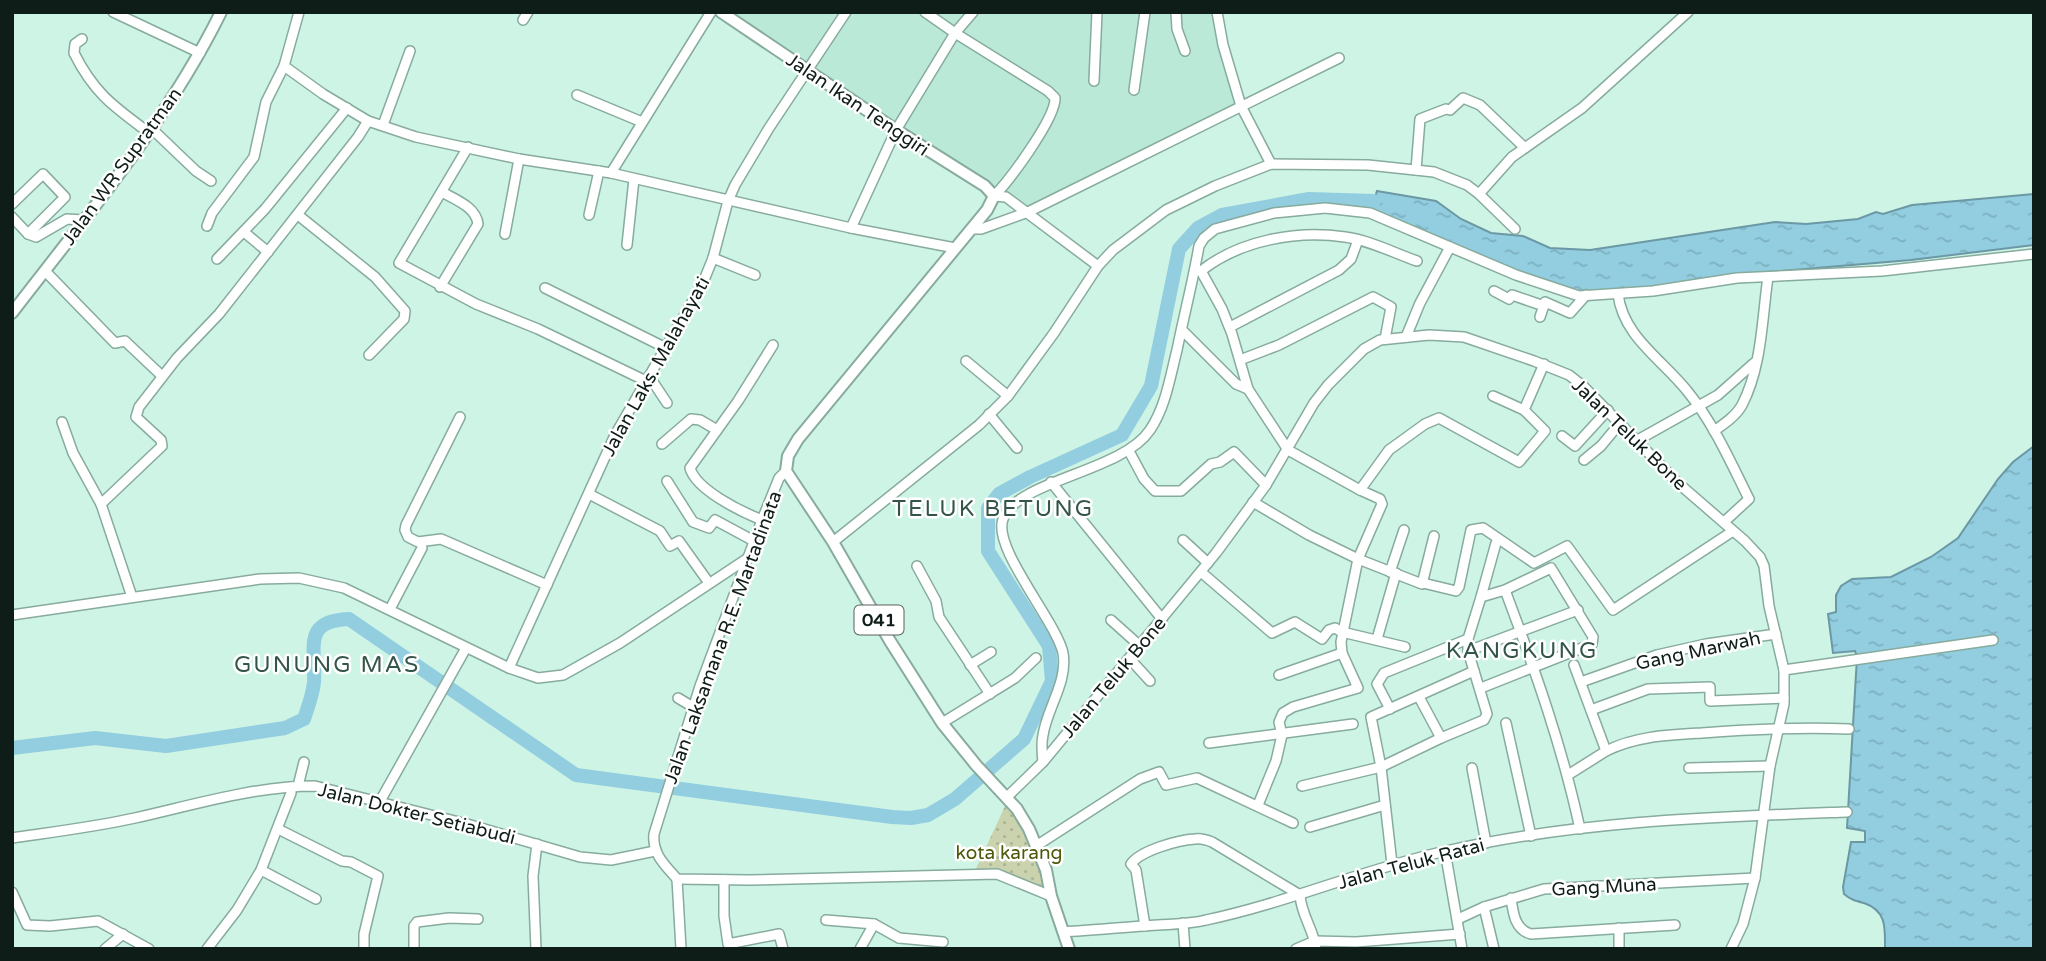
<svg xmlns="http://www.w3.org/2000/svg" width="2046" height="961" viewBox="0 0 2046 961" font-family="'Varela Round',sans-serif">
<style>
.built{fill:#bbe9d7}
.park{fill:url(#park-dots)}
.water{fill:url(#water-ripples);stroke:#6b98a4;stroke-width:2}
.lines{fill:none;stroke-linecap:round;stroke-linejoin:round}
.river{stroke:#92cde0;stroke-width:14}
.minor-casing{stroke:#87ab9d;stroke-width:12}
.major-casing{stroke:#87ab9d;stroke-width:14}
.minor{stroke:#fff;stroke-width:9}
.major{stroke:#fff;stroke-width:10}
.labels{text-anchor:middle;stroke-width:5;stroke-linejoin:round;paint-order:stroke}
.shield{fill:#fff;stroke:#57615d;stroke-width:2}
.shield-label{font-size:18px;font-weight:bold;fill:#0f1d18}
.street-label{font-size:19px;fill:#0f1d18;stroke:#fff}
.park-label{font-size:19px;fill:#4d580a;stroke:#fff}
.quarter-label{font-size:23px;letter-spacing:2px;fill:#345549;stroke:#fff}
</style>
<defs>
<pattern id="park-dots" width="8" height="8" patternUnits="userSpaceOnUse" patternTransform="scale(1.75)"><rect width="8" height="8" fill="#cad3ae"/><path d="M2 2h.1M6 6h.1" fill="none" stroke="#acb595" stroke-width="1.8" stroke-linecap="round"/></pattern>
<pattern id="water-ripples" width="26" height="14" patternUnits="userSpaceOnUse" patternTransform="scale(1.75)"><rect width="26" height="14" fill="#92cde0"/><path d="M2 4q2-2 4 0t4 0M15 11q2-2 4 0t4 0" fill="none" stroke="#7db0bf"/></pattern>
</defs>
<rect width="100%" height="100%" fill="#cef4e5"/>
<polygon class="built" points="717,12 1217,12 1241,106 1028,212"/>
<polygon class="park" points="1006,804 1026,829 1049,894 975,871"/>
<g class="water">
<polygon points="1377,191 1436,201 1461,219 1491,233 1523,236 1550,248 1590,250 1775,222 1806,224 1858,219 1876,212 1883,214 1912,205 2034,194 2034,245 1911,260 1745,274 1707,281 1577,295 1371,211"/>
<path d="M2034 446V949H1885C1885 928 1887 911 1864 903 1856 901 1851 900 1844 894L1843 887 1851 842H1865V831L1847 828 1857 657 1855 651 1833 653 1828 614 1836 612V595L1841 586 1852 579 1891 577 1931 557 1958 538 1998 479 2013 462Z"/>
</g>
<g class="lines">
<path class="river" d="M12 748 95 738 166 746 285 728 304 719C308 707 313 694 314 682 316 647 302 621 349 619L576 775 892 817 911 818 928 815 955 799 1024 739 1052 681 1049 646 988 551V508L999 494 1030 477 1122 435 1151 386 1179 249 1198 228 1222 215 1309 199 1374 201"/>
<defs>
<g id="minor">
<polyline points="113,12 200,53"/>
<path d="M925 12 955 33 1048 91 1055 98C1056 118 1009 181 994 196"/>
<polyline points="1176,12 1177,29 1185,51"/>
<polyline points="1217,12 1223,45 1241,106 1271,164"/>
<polyline points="523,20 528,12"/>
<path d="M82 39 75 44 74 53C94 93 113 106 148 132"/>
<polyline points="284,66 323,94 368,121 416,137 519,159 611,173 851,228 955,248"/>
<polyline points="1094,81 1097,12"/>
<polyline points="1134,90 1145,12"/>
<polyline points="577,95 642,122"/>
<polyline points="383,125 410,51"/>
<polyline points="151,128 196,171 211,181"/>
<polyline points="468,147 399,263 476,304 538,329 646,381"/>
<polyline points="1416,170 1420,119 1446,109 1450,110 1463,98 1480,105 1525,148"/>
<polyline points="611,173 711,12"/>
<polyline points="1479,194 1512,157 1582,108 1688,12"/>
<polyline points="994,196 1006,197 1098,266"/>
<polyline points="12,204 43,174 65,197 28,234"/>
<polyline points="298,215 375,277 405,311 404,319 369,355"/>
<polyline points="589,215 599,171"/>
<polyline points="12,217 28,234 36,237 67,219 83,220"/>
<polyline points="207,226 212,213 254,157 266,102 284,66 299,12"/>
<polyline points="851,228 896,130 955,33 973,12"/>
<polyline points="971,229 981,229 1028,212 1339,58"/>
<polyline points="244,232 268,252"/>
<polyline points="505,234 519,159"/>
<polyline points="627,245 634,179"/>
<polyline points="713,258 755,275"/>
<polyline points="217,259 265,209 347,108"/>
<polyline points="1195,270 1201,271 1222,309 1232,334 1248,389 1288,450 1360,490 1380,499 1382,504 1358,559 1422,584 1434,536"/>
<polyline points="45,271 115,343 125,341 162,376"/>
<path d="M1201 271C1240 240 1297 230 1345 237 1369 240 1394 253 1417 261"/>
<path d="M440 287 478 224C476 207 456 200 442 192"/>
<polyline points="545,288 666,348"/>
<polyline points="1494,291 1509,299 1512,295 1544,306"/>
<path d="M1618 294C1623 337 1663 360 1688 392 1714 424 1731 463 1749 499L1724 522"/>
<polyline points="1540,317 1545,302 1570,313 1586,295"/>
<polyline points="1230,327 1339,270 1351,259 1358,240"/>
<polyline points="1182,330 1236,384 1248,389"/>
<polyline points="1406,337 1420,303 1450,247"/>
<polyline points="1240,360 1279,345 1373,297 1391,307 1385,339"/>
<polyline points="966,361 1008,396"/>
<polyline points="649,376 667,403"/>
<polyline points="1493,396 1524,410"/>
<polyline points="989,414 1017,448"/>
<polyline points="460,417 406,525 405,530 408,537 418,542 441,539 547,585"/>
<polyline points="62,422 73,453 101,504"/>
<path d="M1714 431C1724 424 1736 416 1742 405 1762 367 1762 318 1768 277"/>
<polyline points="1562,436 1575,446 1608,410"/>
<polyline points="1636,441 1718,395 1754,363"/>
<polyline points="662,444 691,419 700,420 717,430"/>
<polyline points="1129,451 1144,479 1155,491 1181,491 1211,464 1220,462 1234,452 1266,485"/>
<polyline points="1584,460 1601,446 1620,423"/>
<path d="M786 471 779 478 762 520 700 686 654 834C652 854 665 865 677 879L749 880 997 874 1051 896"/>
<polyline points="667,481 693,522 709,528 715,520 754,541"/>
<polyline points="1051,482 1162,619"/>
<polyline points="1360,490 1389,450 1425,424 1439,418 1519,462 1545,431 1524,410 1544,364"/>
<polyline points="589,494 660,531 670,546 679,541 709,583"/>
<polyline points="1253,502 1309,535 1358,559 1341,642 1342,653 1358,688 1293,707 1283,713 1279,722 1282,735 1276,761 1258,805"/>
<path d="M762 520C742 512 696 490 690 468L738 401 773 345"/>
<polyline points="1183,540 1208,563"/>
<polyline points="833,542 979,425 1008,396 1054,333 1098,266 1113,250 1166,210 1215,186 1271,164 1368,165 1434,172 1467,185 1479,194 1515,229"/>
<polyline points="917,566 936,601 939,617 990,694"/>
<polyline points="1201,572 1272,633 1295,622 1322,639 1329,630 1335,628 1342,632 1405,647"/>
<polyline points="1390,572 1404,530"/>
<polyline points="1423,583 1456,591 1459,587 1471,530 1483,528 1534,563 1567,546 1613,610 1733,531"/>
<path d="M1505 590C1535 670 1562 746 1580 829"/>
<polyline points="132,597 101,504 162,446 161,440 136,417 139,407 177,358 219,314 358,137 368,121"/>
<polyline points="1481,597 1496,543"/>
<polyline points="390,609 422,548"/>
<polyline points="12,615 260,579 299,578 344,588 509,668 538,678 563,675 620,643 748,558"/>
<polyline points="1111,620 1140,646"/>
<polyline points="1377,639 1396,573"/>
<polyline points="1468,651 1578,610"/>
<polyline points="1130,659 1150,681"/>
<polyline points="970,665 991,652"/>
<polyline points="509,668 615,435 702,285 713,258 728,201 735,185 769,128 846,12"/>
<polyline points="1784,670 1993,640"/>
<polyline points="1279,675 1342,653"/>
<polyline points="1581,682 1657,655 1706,644 1776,634"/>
<polyline points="1419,697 1441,738"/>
<polyline points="678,698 693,707"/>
<polyline points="1390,709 1377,684 1384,673 1468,639"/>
<polyline points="1591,710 1648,689 1710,687 1710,701 1784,698"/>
<polyline points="942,723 1015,678 1036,658"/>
<polyline points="1506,723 1531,836"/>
<polyline points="1209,743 1353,724"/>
<path d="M1606 751C1636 736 1668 735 1702 733 1753 729 1798 727 1849 729"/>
<path d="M1043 762C1042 753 1041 744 1043 735 1047 708 1068 682 1063 653 1056 621 992 548 1003 519 1017 480 1122 472 1150 430 1166 406 1170 377 1177 350 1184 315 1193 281 1199 246L1204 238 1215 229 1274 213 1325 208 1370 213 1516 275 1579 296 1653 291 1737 278 1882 271 2034 254"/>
<polyline points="1472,768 1486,843"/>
<polyline points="1689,768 1770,766"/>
<polyline points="1568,775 1606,751 1574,665"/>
<polyline points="298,786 304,762"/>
<polyline points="1302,786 1381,767 1441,738 1484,720 1487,714 1468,651 1468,639 1481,597 1505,590 1551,568 1593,637 1592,644 1481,688"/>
<polyline points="1007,797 1043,762 1216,553 1266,485 1314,403 1328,385 1364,349 1380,340 1429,335 1464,337 1534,361 1569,375 1583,386 1678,483 1745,541 1760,557 1764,566 1769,606 1784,670 1784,704 1770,766 1755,878 1743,924 1731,949"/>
<polyline points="379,803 466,648"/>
<polyline points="1310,827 1385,805"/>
<polyline points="278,829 342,861 351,862 378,876 364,934 364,949"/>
<path d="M12 838C53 832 94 827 135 818 193 805 255 786 315 786L467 824 580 857 611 860 655 851"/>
<polyline points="1036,846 1140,779 1159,772 1166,785 1197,778 1293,823"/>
<polyline points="1445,851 1462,949"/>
<polyline points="1392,864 1381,767 1371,717 1474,671"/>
<polyline points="261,870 316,899"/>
<polyline points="677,879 681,949"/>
<polyline points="724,880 724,916 728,944 779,934 783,949"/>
<polyline points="12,892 27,925 50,926 98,921 149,949"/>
<path d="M1511 898C1513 913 1515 930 1531 934L1675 925"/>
<polyline points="1484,907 1494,949"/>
<polyline points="1458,919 1484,907 1544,889 1755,878"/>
<polyline points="826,920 874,924 899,938"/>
<polyline points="1183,923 1185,949"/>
<path d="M1145 926 1136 870 1131 864C1141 850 1179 840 1195 839 1201 838 1207 840 1212 842L1300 895C1301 915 1314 930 1316 949"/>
<polyline points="1619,928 1619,949"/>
<path d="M1063 932C1095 930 1127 927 1158 925 1174 924 1191 924 1206 920 1287 903 1364 869 1446 851 1576 821 1713 817 1847 812"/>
<polyline points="899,938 943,942"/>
<polyline points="105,949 123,934"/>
<polyline points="207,949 237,910 261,870 291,793 291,787"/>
<polyline points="414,949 414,926 417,922 449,918 478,919"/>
<polyline points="536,949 533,876 537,844"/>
<polyline points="860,949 874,924"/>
<polyline points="1296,949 1315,941 1356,942 1460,934"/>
</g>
<g id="major">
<polyline points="721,12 896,130 985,186 994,196 987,210 798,439 788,456 786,471 833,542 890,641 942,723 976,765 1017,809 1029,829 1046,870 1051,896 1069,949"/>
<path d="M12 313C85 218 168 120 221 12"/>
</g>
</defs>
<use href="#minor" class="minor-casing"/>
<use href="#major" class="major-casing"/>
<use href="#minor" class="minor"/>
<use href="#major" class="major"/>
</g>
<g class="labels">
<rect class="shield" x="854.5" y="605.5" width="49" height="29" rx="5"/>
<g class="shield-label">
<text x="879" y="626">041</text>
</g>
<g class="street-label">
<text transform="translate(858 104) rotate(34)" y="7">Jalan Ikan Tenggiri</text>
<text transform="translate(121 166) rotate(-54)" y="7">Jalan WR Supratman</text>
<text transform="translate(655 366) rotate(-61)" y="7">Jalan Laks. Malahayati</text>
<text transform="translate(1630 434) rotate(44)" y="7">Jalan Teluk Bone</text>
<text transform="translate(722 637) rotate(-70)" y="7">Jalan Laksamana R.E. Martadinata</text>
<text transform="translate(1698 650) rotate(-12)" y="7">Gang Marwah</text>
<text transform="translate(1113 677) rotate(-50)" y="7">Jalan Teluk Bone</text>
<text transform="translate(417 813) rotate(14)" y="7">Jalan Dokter Setiabudi</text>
<text transform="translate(1411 863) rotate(-15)" y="7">Jalan Teluk Ratai</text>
<text transform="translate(1604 886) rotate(-3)" y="7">Gang Muna</text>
</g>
<g class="park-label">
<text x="1009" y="859">kota karang</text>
</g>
<g class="quarter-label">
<text x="993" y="516">TELUK BETUNG</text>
<text x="1522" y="658">KANGKUNG</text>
<text x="327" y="672">GUNUNG MAS</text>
</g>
</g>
<rect width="2046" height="961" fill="none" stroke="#0f1d18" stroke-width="28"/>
</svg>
